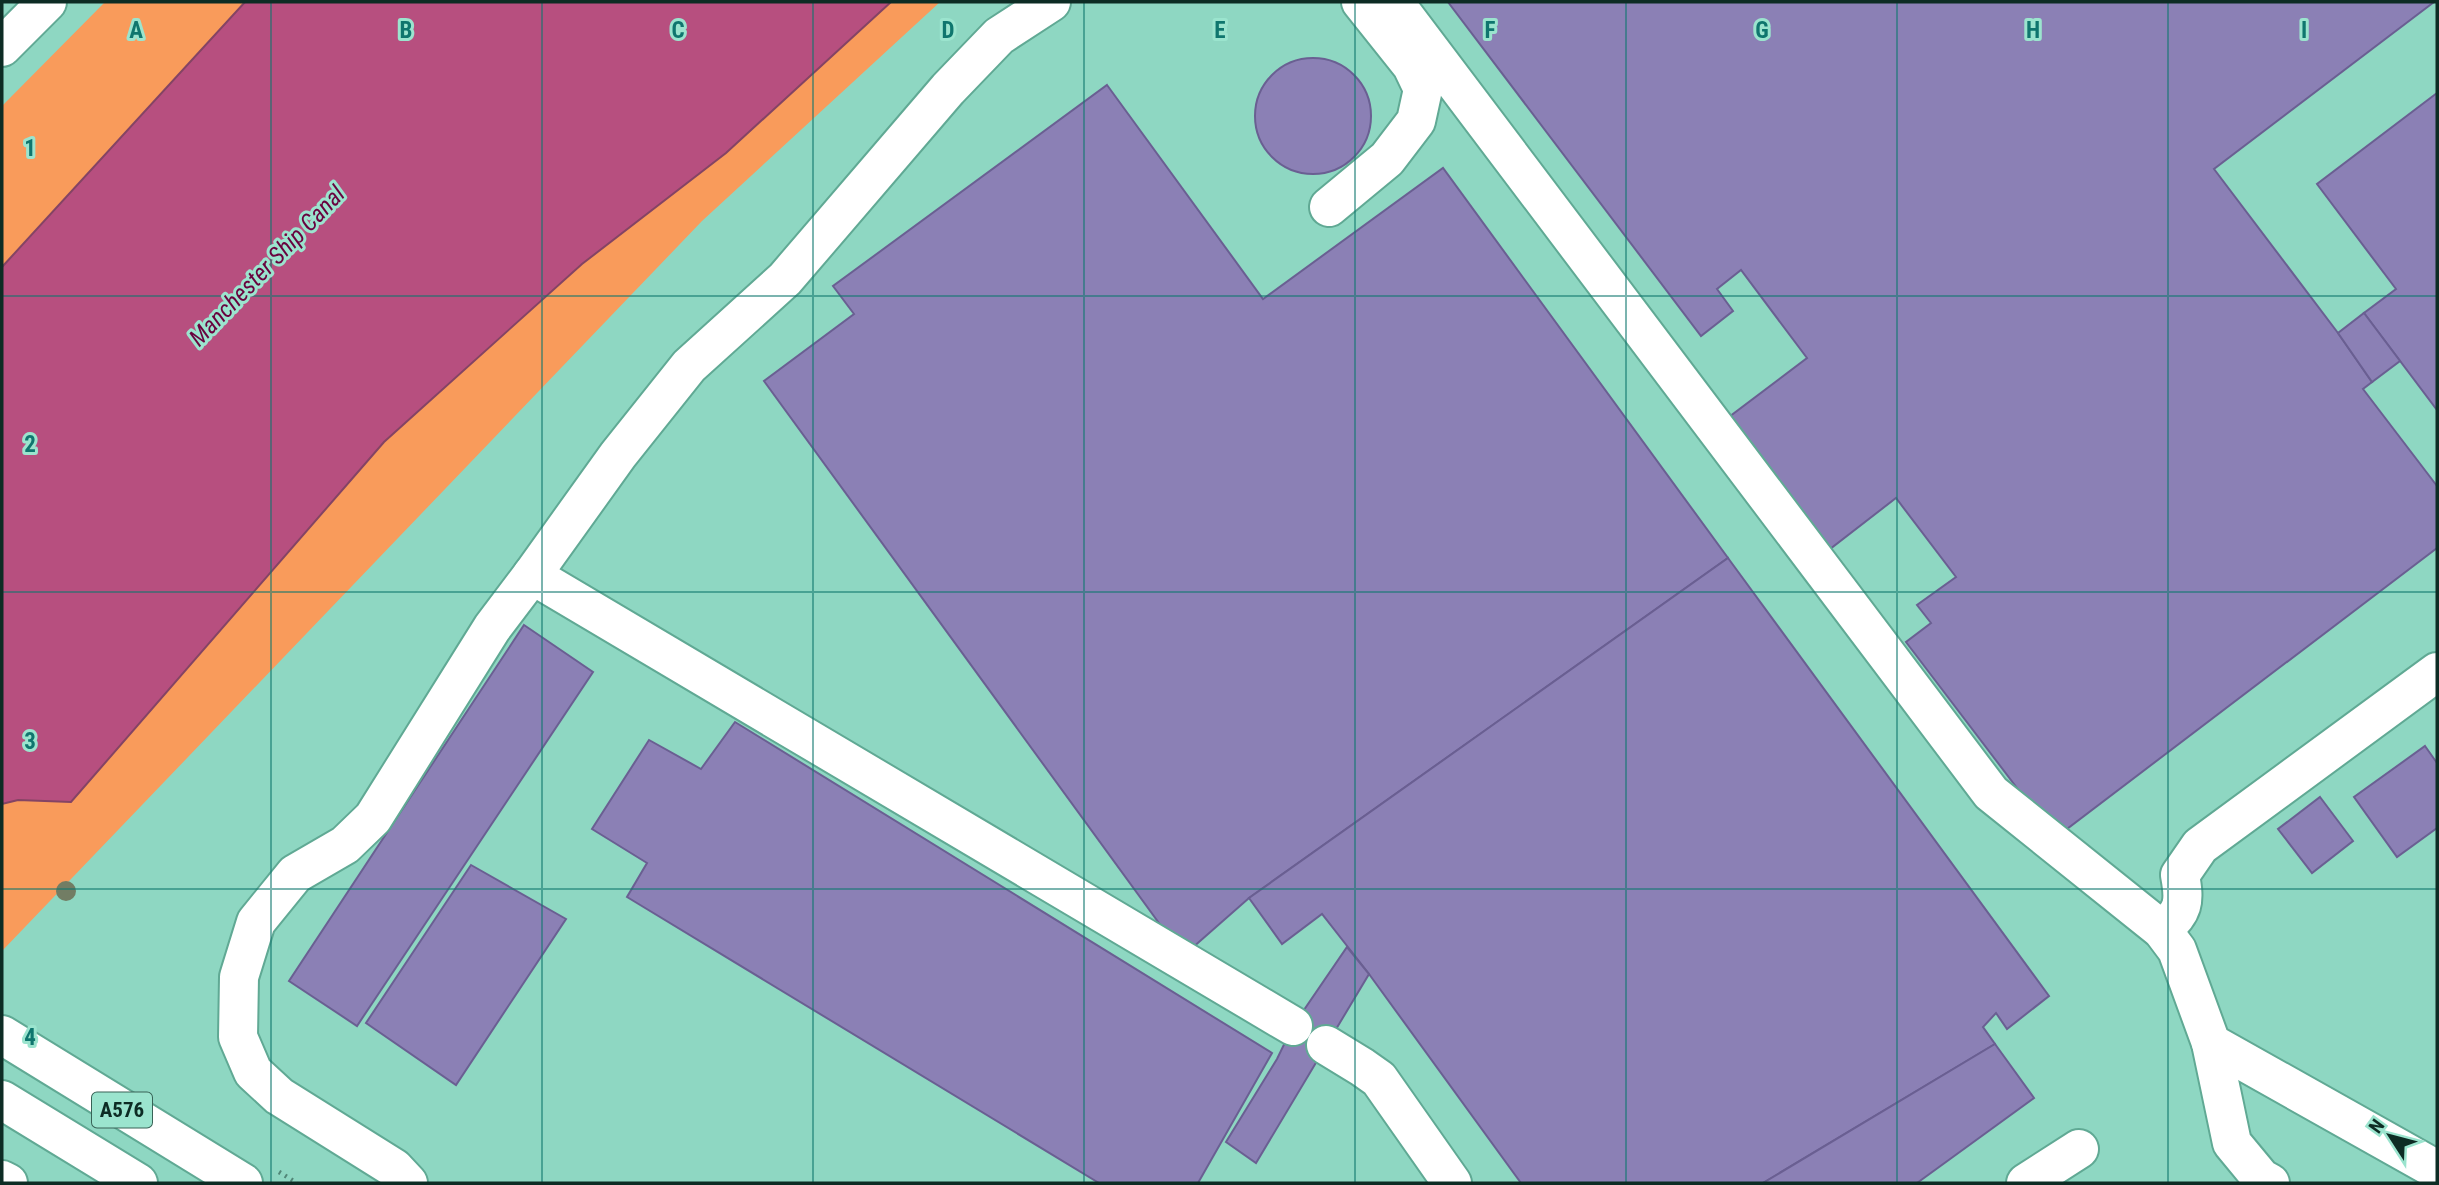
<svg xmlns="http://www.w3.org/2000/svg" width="2439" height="1185" viewBox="0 0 2439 1185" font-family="'Roboto Condensed',sans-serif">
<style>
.green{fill:#f99b5b}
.water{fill:#b74f7f;stroke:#844464;stroke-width:2}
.building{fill:#8b80b5;stroke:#6a5f92;stroke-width:2}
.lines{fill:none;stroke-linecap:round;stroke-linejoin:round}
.minor-casing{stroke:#60a994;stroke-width:42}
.major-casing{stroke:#60a994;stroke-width:42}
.path{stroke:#528778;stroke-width:4.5;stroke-dasharray:2 5;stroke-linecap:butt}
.minor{stroke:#fff;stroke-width:38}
.major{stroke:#fff;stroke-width:38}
.tree{fill:#727d64}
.grid{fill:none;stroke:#0f766e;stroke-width:2;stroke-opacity:0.55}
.labels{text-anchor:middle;stroke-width:6;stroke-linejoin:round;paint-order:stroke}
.shield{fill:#9be4ce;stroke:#386357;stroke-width:2}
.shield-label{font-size:21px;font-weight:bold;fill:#0d2c24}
.water-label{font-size:24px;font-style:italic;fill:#69023e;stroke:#9be4ce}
.grid-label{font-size:23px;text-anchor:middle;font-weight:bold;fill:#0f766e;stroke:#9be4ce;stroke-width:6;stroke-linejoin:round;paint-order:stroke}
</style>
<rect width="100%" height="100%" fill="#8ed7c2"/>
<g class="green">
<polygon points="105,2 245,2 2,267 2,106"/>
<polygon points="891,2 940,2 702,221 2,951 2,804 18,800 71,802 384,442 582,264 726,153"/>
</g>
<polygon class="water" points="245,2 891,2 726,153 582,264 384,442 71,802 18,800 2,804 2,267"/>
<g class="building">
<polygon points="1448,2 2434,2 2214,169 2338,333 2372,382 2363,389 2437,486 2437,548 2055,838 1906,642 1931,623 1917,605 1956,577 1896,498 1830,549 1729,417 1807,358 1741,270 1717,289 1733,311 1701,336"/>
<circle cx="1313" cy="116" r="58"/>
<polygon points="1107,85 1263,299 1443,168 1728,558 1249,898 1183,956 764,381 854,314 833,286"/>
<polygon points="2437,93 2437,410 2364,313 2396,289 2317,184"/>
<polygon points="2364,313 2400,361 2372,382 2338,333"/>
<polygon points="1728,558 2049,996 2007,1029 1996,1013 1983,1027 1995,1044 1763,1183 1521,1183 1369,974 1322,914 1282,944 1249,898"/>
<polygon points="524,625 593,672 357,1026 289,981"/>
<polygon points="735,722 1272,1053 1198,1183 1099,1183 627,897 647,863 592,829 649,740 701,769"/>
<polygon points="2425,746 2437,763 2437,828 2397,857 2354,797"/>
<polygon points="2320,797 2353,841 2312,873 2278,829"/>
<polygon points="471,865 566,919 456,1085 366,1023"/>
<polygon points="1347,947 1369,974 1256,1163 1226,1142 1277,1059 1293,1026"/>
<polygon points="1995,1044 2034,1098 1917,1183 1763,1183"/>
</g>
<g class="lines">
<defs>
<g id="minor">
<polyline points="1394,2 1991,793 2162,930 2177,950 2211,1043 2437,1170"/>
<polyline points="2,47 47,2"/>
<polyline points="1329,207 1387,159 1416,121 1423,89 1412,66 1361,2"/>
<polyline points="532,575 618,455 689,366 785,279 948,89 999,36 1051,2"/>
<path d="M2162 930C2184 912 2185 902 2180 875L2200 846 2437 672"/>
<polyline points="2211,1043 2232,1143 2261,1178 2270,1183"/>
<polyline points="1326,1045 1362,1067 1379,1079 1452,1183"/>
<polyline points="2,1180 8,1183"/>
<polyline points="408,1183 394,1168 279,1096 253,1072 238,1037 239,977 256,922 295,874 345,845 373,818 492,628 532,575 1293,1026"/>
<polyline points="2026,1183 2079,1149"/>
</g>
<g id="major">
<polyline points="2,1035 243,1183"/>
<polyline points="2,1100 138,1183"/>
</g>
</defs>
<use href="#minor" class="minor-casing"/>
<use href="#major" class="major-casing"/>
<polyline class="path" points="279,1172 297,1183"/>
<use href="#minor" class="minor"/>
<use href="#major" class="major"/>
</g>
<circle class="tree" cx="66" cy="891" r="10"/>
<path class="grid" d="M271 2V1183M542 2V1183M813 2V1183M1084 2V1183M1355 2V1183M1626 2V1183M1897 2V1183M2168 2V1183M2 296H2437M2 592H2437M2 889H2437"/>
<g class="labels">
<rect class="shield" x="92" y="1092.5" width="60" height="35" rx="5"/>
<g class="shield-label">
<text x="122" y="1117">A576</text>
</g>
<g class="water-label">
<text transform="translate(267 266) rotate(-46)" y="8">Manchester Ship Canal</text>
</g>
</g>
<g class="grid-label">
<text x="136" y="38">A</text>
<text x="406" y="38">B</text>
<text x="678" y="38">C</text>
<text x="948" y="38">D</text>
<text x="1220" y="38">E</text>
<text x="1490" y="38">F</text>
<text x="1762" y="38">G</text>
<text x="2033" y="38">H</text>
<text x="2304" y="38">I</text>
<text x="30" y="156">1</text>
<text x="30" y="452">2</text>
<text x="30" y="749">3</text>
<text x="30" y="1045">4</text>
</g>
<rect width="2439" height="1185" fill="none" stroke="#0d2c24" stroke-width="7"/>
<g transform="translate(2390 1136) rotate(306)" stroke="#9be4ce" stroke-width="5" paint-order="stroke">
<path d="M0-5L12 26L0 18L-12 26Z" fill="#0d2c24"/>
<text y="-10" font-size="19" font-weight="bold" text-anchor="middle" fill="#0d2c24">N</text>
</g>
</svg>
